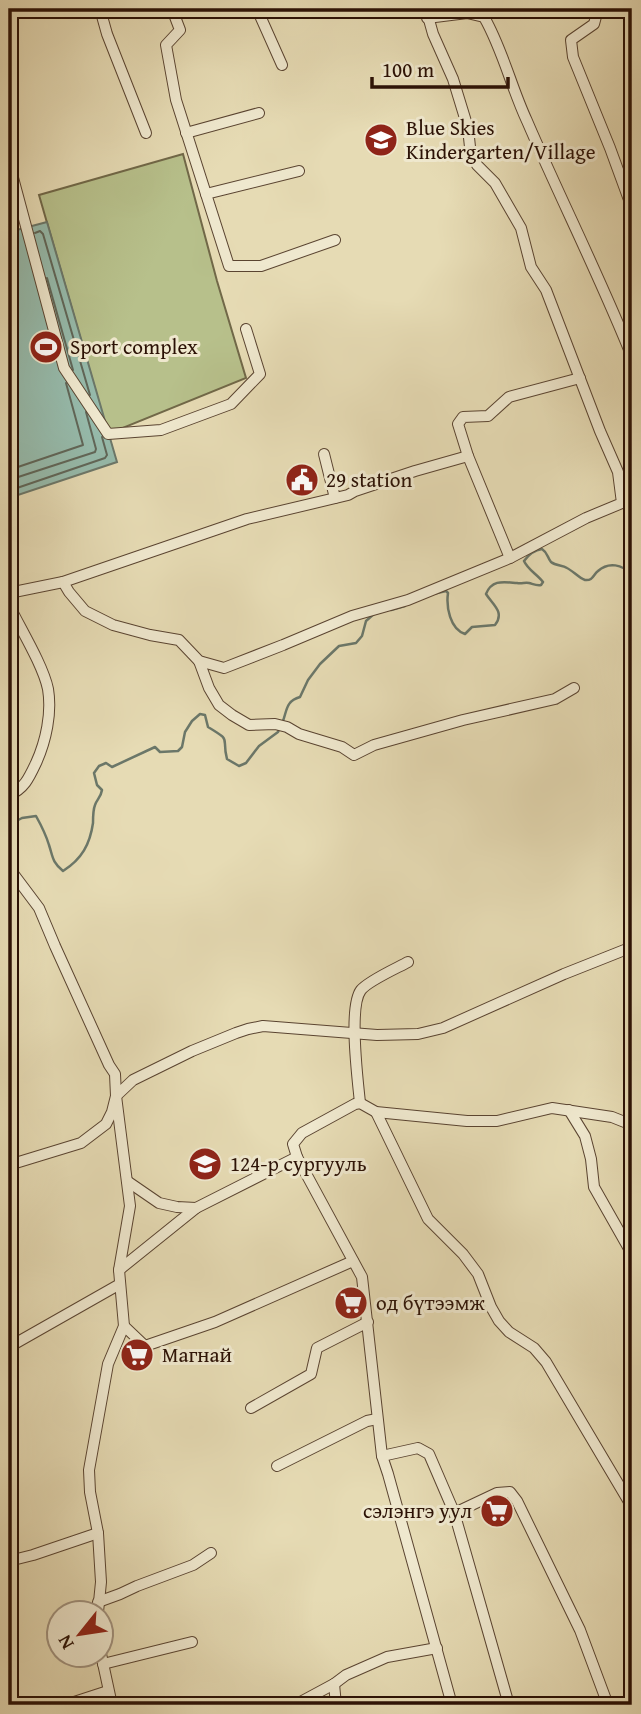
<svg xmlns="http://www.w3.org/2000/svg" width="641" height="1714" viewBox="0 0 641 1714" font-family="'Gentium Book Plus',serif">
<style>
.grass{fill:#b7c08b;stroke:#716848;stroke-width:2}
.water{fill:#96bbac;stroke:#6b7769;stroke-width:2}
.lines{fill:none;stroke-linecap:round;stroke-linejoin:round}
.shore{stroke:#606658;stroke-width:2}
.stream{stroke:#6b7769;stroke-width:2.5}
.minor-casing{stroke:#5a4431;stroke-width:12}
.minor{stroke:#efe8ce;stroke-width:10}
.labels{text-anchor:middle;stroke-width:6;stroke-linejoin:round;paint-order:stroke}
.poi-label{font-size:21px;fill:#2b1105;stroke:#efe8ce;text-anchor:start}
</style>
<rect width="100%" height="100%" fill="#e6dbb4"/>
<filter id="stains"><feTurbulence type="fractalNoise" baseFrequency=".00286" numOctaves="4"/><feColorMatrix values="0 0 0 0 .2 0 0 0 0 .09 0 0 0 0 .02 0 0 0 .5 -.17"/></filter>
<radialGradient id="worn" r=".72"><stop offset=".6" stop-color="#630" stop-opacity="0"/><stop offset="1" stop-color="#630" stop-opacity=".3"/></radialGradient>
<polygon class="grass" points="183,154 217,281 246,378 108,434 39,195"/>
<polygon class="water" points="47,222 117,462 12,497 9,486 9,232"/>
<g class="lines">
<g class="shore">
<polyline points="35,233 40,231 43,234 90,395"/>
<polyline points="47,278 73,370"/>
<polyline points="9,470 83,445 66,383"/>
<polyline points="9,480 95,452 96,449 86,412"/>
<polyline points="9,489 14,489 105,458 107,455 102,437"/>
</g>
<g class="stream">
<path d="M433 594 446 591 448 593C446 607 450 629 465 634L472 627 495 625C505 612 493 605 486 594 492 579 504 582 517 583 522 584 525 582 529 583 533 584 537 586 541 585L543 582C537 574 528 570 524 561 529 554 534 550 542 549 548 553 547 557 551 562 556 566 562 565 567 568 573 571 579 578 585 580 593 581 593 575 598 571 609 561 622 565 632 574"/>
<polyline points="391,610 405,606"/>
<path d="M283 721C287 710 286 701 300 697L308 680 320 664 339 646 356 643 362 636 366 621 375 613"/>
<path d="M9 825 22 818 36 816C41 825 46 835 49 845 53 857 52 862 63 871 82 859 90 844 93 823 93 817 93 810 95 805 97 799 101 797 102 790L97 785 94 773 99 766 106 763 112 767 155 747 160 752 178 751 182 747 185 732 192 721 200 714 205 715 208 727C233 742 221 736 227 759L239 766 246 763 259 746 278 732 280 727"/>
</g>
<defs>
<g id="minor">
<polyline points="100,9 107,34 146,133"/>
<polyline points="172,9 180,30 166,45 176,100 229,266 261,266 335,240"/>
<polyline points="257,9 282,65"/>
<polyline points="598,9 594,24 571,40 573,57 610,148 632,208"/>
<path d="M427 18 467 13 484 17C503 50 511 87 527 121 561 200 600 277 632 357"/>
<polyline points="186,133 259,113"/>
<polyline points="9,175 12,174 64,368 108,434 161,430 231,404 260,374 246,329"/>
<polyline points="206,194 299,171"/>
<polyline points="324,454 335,498"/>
<polyline points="510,558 468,456 458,424 463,417 488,416 509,397 580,378"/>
<polyline points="63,582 69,592 85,611 113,625 150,635 179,640 199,661 224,668 283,645 352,616 408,600 510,558 586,518 622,503 618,472 600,431 546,290 531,267 521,228 495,183 477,165 470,147 468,128 453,79 433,34 426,9"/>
<polyline points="9,593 63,582 247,519 348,495 355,491 415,471 468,456"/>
<path d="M9 605C20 628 43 665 48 689 52 713 46 741 36 763 29 778 24 789 9 795"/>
<polyline points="199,661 209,688 219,705 232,715 249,725 275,724 287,727 299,734 342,747 354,755 374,745 463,720 555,699 574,688"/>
<polyline points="9,868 39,908 55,946 109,1065 115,1074 116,1096 130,1206 119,1270 124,1326 108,1364 89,1470 90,1492 98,1533 101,1582 98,1612"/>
<path d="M360 1103C358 1081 348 1007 361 990 368 981 397 968 408 962"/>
<polyline points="569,1110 585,1136 591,1159 594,1187 632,1254"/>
<polyline points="376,1112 428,1219 463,1254 478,1274 491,1307 499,1321 509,1332 534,1348 546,1362 632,1507"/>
<polyline points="9,1165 81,1143 106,1124 112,1112 116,1096 133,1080 192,1051 236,1033 248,1029 263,1026 377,1035 418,1034 443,1028 564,974 632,947"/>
<polyline points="127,1181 159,1203 177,1207 196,1208 297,1157"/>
<polyline points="119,1270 196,1208"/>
<polyline points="124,1326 145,1346 215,1322 353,1261"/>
<polyline points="9,1347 120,1284"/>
<polyline points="251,1408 311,1374 317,1348 368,1322"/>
<polyline points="382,1456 418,1448 429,1454 454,1512 509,1705"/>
<polyline points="277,1466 367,1421 377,1419"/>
<polyline points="454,1512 461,1510 497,1493 510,1492 517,1501 580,1630 608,1705"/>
<polyline points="9,1561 33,1555 98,1533"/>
<polyline points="98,1602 120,1594 137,1586 193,1565 211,1553"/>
<polyline points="101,1654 112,1705"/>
<polyline points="103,1664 192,1642"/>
<polyline points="334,1684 336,1705"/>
<polyline points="65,1705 108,1691"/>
<polyline points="295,1705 334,1684 346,1675 387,1657 437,1648"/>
<polyline points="452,1705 388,1474 382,1456 362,1277 297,1157 293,1144 302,1133 355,1104 360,1103 376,1112 467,1121 497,1121 552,1108 612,1117 632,1125"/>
</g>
</defs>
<use href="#minor" class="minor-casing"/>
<use href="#minor" class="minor"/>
</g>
<defs>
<symbol id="school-disc" viewBox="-11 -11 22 22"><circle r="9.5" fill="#8f2418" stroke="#efe8ce"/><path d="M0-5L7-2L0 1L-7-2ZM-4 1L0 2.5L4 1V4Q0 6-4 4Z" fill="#fff"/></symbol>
<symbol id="stadium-disc" viewBox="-11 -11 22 22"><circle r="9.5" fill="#8f2418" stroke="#efe8ce"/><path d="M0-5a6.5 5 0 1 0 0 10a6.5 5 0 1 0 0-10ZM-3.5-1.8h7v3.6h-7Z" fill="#fff"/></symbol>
<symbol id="civic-disc" viewBox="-11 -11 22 22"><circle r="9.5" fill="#8f2418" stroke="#efe8ce"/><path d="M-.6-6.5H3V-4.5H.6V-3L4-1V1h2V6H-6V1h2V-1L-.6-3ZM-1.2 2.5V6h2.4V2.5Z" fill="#fff"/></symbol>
<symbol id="supermarket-disc" viewBox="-11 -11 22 22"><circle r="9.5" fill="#8f2418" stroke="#efe8ce"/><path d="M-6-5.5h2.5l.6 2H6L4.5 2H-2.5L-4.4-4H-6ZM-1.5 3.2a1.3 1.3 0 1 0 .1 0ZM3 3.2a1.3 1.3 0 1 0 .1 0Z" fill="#fff"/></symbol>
</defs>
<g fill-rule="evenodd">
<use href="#school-disc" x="362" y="121" width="38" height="38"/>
<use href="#stadium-disc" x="27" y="328" width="38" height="38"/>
<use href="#civic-disc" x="283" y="461" width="38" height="38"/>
<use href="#school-disc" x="186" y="1145" width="38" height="38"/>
<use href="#supermarket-disc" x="332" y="1284" width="38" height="38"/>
<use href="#supermarket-disc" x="118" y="1336" width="38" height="38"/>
<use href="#supermarket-disc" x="478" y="1492" width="38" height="38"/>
</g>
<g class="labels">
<g class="poi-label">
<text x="406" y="135">Blue Skies<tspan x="406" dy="24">Kindergarten/Village</tspan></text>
<text x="70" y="354">Sport complex</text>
<text x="326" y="487">29 station</text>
<text x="230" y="1171">124-р сургууль</text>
<text x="376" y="1310">од бүтээмж</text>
<text x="162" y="1362">Магнай</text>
<text x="472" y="1518" text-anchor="end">сэлэнгэ уул</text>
</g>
</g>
<rect width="641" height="1714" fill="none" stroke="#e6dbb4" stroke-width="35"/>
<rect x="10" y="10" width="620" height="1693" fill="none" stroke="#2b1105" stroke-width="3.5"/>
<rect x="18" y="18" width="606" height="1679" fill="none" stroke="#2b1105" stroke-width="2"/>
<g transform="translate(80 1634) rotate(240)"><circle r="33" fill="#efe8ce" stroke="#a1927e" stroke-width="2"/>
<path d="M0-5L12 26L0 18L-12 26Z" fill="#8f2418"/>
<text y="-10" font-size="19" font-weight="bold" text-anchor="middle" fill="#2b1105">N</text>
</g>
<path d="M372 77v10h136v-10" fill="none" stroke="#2b1105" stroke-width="3.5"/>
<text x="382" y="77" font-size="21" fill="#2b1105" stroke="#efe8ce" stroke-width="5" paint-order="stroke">100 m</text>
<rect width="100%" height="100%" filter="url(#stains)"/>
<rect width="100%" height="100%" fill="url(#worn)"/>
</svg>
